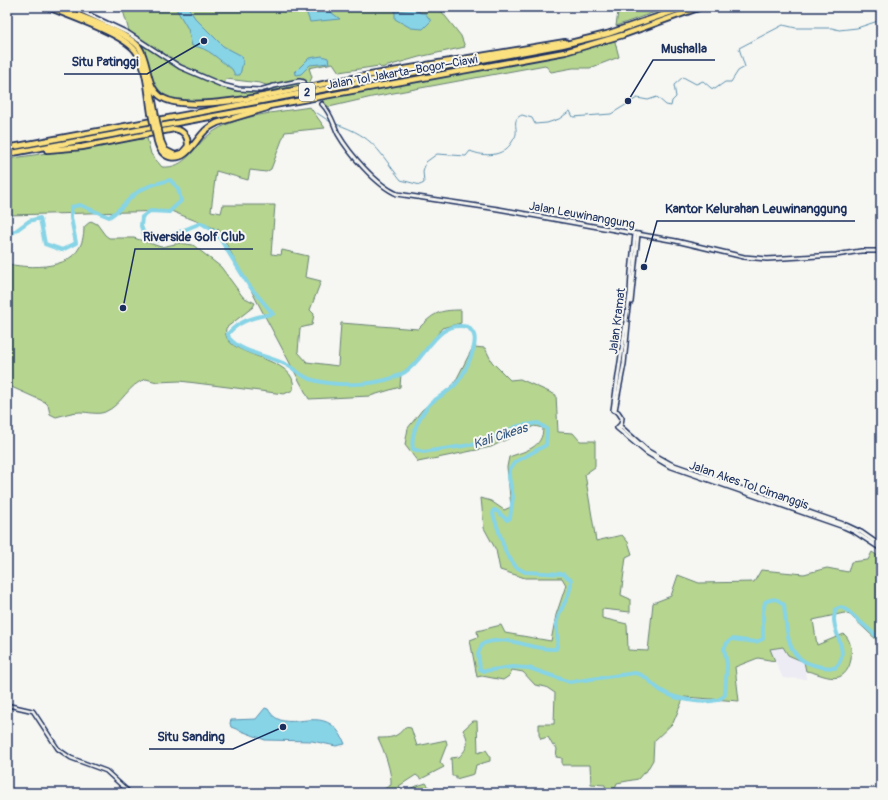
<svg xmlns="http://www.w3.org/2000/svg" width="888" height="800" viewBox="0 0 888 800" font-family="Pangolin,sans-serif">
<style>
.built{fill:#edebf4}
.green{fill:#b6d58e;stroke:#688276}
.water{fill:#87d4e6;stroke:#5c92b0}
.lines{fill:none;stroke-linecap:round;stroke-linejoin:round}
.stream{stroke:#5c92b0;stroke-width:1}
.river{stroke:#87d4e6;stroke-width:4}
.secondary-tunnel{stroke:#caced4;stroke-width:3;stroke-dasharray:3 1.5;stroke-linecap:butt}
.tertiary-casing{stroke:#1b2f5e;stroke-width:5.5}
.secondary-casing{stroke:#1b2f5e;stroke-width:6}
.motorway-casing{stroke:#1b2f5e;stroke-width:8}
.tertiary{stroke:#f6f6f2;stroke-width:2.5}
.secondary{stroke:#f6f6f2;stroke-width:3}
.motorway{stroke:#fbe080;stroke-width:4.5}
.motorway-bridge-casing{stroke:#1b2f5e;stroke-width:8;stroke-linecap:butt}
.motorway-bridge{stroke:#fbe080;stroke-width:4.5}
.labels{text-anchor:middle;stroke-width:4;stroke-linejoin:round;paint-order:stroke}
.shield{fill:#f6f6f2;stroke:#5d6b8a;stroke-width:1}
.shield-label{font-size:11px;font-weight:bold;fill:#1b2f5e}
.street-label{font-size:12px;fill:#1b2f5e;stroke:#f6f6f2}
.water-label{font-size:13px;font-style:italic;fill:#365880;stroke:#f6f6f2}
.leader{fill:none;stroke:#1b2f5e;stroke-width:1.5}
.callout-dot{fill:#1b2f5e;stroke:#f6f6f2;stroke-width:1.5}
.callout-label{font-size:13px;text-anchor:middle;font-weight:bold;fill:#1b2f5e;stroke:#f6f6f2;stroke-width:4;stroke-linejoin:round;paint-order:stroke}
</style>
<rect width="100%" height="100%" fill="#f6f6f2"/>
<filter id="ink" filterUnits="userSpaceOnUse"><feTurbulence type="fractalNoise" baseFrequency=".025" numOctaves="2"/><feDisplacementMap in="SourceGraphic" scale="8" xChannelSelector="R" yChannelSelector="G"/><feConvolveMatrix kernelMatrix="1 2 1 2 8 2 1 2 1" color-interpolation-filters="sRGB"/></filter>
<g filter="url(#ink)">
<polygon class="built" points="783,647 788,655 804,662 806,679 783,678 770,649"/>
<g class="green">
<path d="M67 7 113 27 139 41 181 69 221 86 238 91H264L269 88 302 82 304 85C263 94 217 108 175 100 171 99 166 99 163 97 148 86 151 60 140 45 129 30 85 15 67 7Z"/>
<polygon points="122,7 438,7 461,36 465,47 419,57 381,68 379,66 339,72 333,63 309,68 312,77 309,84 304,79 269,86 260,83 226,79 224,84 182,65 141,40 129,31"/>
<polygon points="637,7 669,7 616,26 618,12"/>
<polygon points="614,38 619,57 590,68 573,68 551,72 545,65 372,97 329,107 326,105 320,97 565,52"/>
<path d="M310 107 325 128 285 132 271 169 266 172 250 170 248 180 216 171 211 211 221 213 223 205H275L271 254 281 255 282 250 308 256 305 277 321 281 310 310 314 314 312 325 300 328 298 352 307 362 338 366 341 323 418 329C434 313 438 310 461 310V323L442 328 421 357 401 374 400 387 370 396 309 399 219 230 171 211 7 215V159L147 138 151 154 162 167C186 169 193 147 210 134 235 115 280 112 310 107Z"/>
<path d="M91 221 97 224 105 235 109 238H134L161 247 180 243 193 245 221 267 243 297 255 303 253 307 226 328C218 359 301 354 293 390L284 394 180 381 157 382 146 379C128 384 122 405 105 412 97 415 89 412 80 412 72 412 64 415 56 417L50 414 48 405 45 402 7 385V264C39 270 85 269 84 227Z"/>
<path d="M473 347 485 348 492 362 510 380 520 379 556 395 558 432 573 433 580 441H595V467L585 474 596 541 622 535 628 542 632 554 626 557 621 595 630 599V612L602 609V618L627 624 628 650 648 651 653 603 671 596 678 575 699 583 754 582 761 570 804 574 827 568 848 572 851 562 868 560 872 552 881 558V644L850 615 844 613 813 620 817 645 844 634C855 643 854 671 839 677 828 680 816 672 806 671L804 662 788 655 783 647 770 649 775 661 758 658 735 667 739 701 684 697 673 723 654 741 653 760 646 772H644L638 779 617 783 613 793H606L605 785 591 784 590 765H562V758L556 757 557 749 555 745 553 746 548 737 541 739 539 735V724H554L555 693 546 687 535 685 523 672 512 670 509 676 503 680 482 676 477 677 470 640 478 637 477 631 501 625 505 633 551 641 556 615 566 585 562 578H525L500 570 496 550 484 528 481 498 491 501 504 510 511 507 507 467 509 457C525 451 543 448 543 428L534 426 491 447 418 462 405 445 408 428 422 410 454 384Z"/>
<path d="M473 721H477L478 753 486 750 490 756V761L476 765 474 774 456 779V776H452L451 758 459 757C468 748 470 742 463 730Z"/>
<path d="M405 727 411 728 417 746 446 740 447 744 440 762 444 767 421 779 416 775 399 786 402 791 426 783 433 793H377L391 785C392 772 384 750 378 738 390 738 397 738 405 727Z"/>
</g>
<g class="water">
<path d="M175 7H188L195 18 223 46 242 56 243 62 240 75H235L232 69C219 61 209 47 192 46L188 29Z"/>
<polygon points="310,7 324,7 340,19 310,22 306,11"/>
<polygon points="395,7 398,11 413,8 421,13 425,13 431,21 423,29 411,28 395,19"/>
<polygon points="322,56 328,58 329,63 310,65 301,74 297,75 294,73 309,58"/>
<path d="M265 708 268 709C286 741 326 695 345 744L336 746 312 741 265 740 231 727 230 723 231 720 256 719Z"/>
</g>
<g class="lines">
<g class="stream">
<polyline points="317,113 332,123"/>
<path d="M336 124C375 137 378 151 401 180L420 185 424 183 423 171 426 162 437 154 466 156 470 151C485 157 503 157 512 142 513 140 516 136 516 134 517 126 512 119 522 115L532 118 535 124 547 123 559 119 570 111 573 117 611 114 637 98 648 100 657 97 666 105 671 106 672 101 676 97 674 85 683 77 696 84 703 81 711 88 715 89 725 82H731L738 71 745 67 739 48 783 25 796 28H832L839 30 857 28 881 20"/>
</g>
<path class="river" d="M7 237 29 221 40 218 45 244 62 250 76 243 71 218V207L80 205 109 217C120 210 126 202 135 194 145 186 158 183 170 180L178 188 181 201 169 212 150 211 142 217 141 226 145 237 157 241 201 223 216 232 248 284 273 314C257 316 238 321 228 334L229 338C243 354 268 355 287 365 295 369 303 378 313 380 339 387 382 386 405 372 427 358 436 319 468 327 470 329 473 332 474 335 478 347 463 377 455 385 447 393 438 397 430 404 420 415 410 434 413 449L423 452 477 444 518 426 538 423 547 429 546 445 515 462 510 469 509 477 513 497 510 518 507 520 497 511 494 510 493 514 506 553 516 567 525 572 563 574 571 580C572 595 560 607 557 621 555 630 560 640 556 649 529 651 510 633 482 644L478 654 480 669 484 671 512 667 529 668 570 682 635 673C649 676 649 683 660 690 673 699 714 708 725 695L727 664 724 649 727 643 732 639 756 642 763 639V612L765 602C774 598 777 598 784 605 788 643 787 667 835 668 851 653 834 636 834 619 834 616 835 612 836 609L841 607 848 611 881 640"/>
<polyline class="secondary-tunnel" points="304,82 322,104"/>
<defs>
<polyline id="tertiary" points="7,705 33,711 58,749 71,758 106,771 130,793"/>
<g id="secondary">
<polyline points="73,7 128,33 180,67 222,85 238,89 260,90 274,86 299,81 304,82"/>
<path d="M322 104C331 113 333 123 338 134 349 153 376 185 397 194L498 209 676 241 744 257 767 259 836 255 861 251H881"/>
<polyline points="635,234 631,273 630,294 613,410 618,412 622,418 621,424 617,428 647,453 669,466 844,527 855,532 881,549"/>
<polyline points="631,302 638,234"/>
<polyline points="615,410 624,364 628,323"/>
<polyline points="620,426 648,451 671,464 846,525 861,532 881,546"/>
</g>
<g id="motorway">
<path d="M48 7C69 16 127 35 137 53 147 69 148 94 151 113"/>
<path d="M58 7C77 15 127 32 139 47 150 63 145 88 163 98 192 115 298 89 333 82 363 76 393 71 423 66"/>
<polyline points="427,65 565,42"/>
<polyline points="150,85 155,112"/>
<path d="M157 141C159 149 162 155 170 157 187 161 194 142 204 132 207 128 212 126 217 123L267 108"/>
<polyline points="7,148 562,45 607,34 686,7"/>
<path d="M47 150 82 147 174 129C184 130 188 137 188 146L182 153 175 155 165 150 161 141"/>
<polyline points="7,154 565,52 623,35 701,7"/>
</g>
</defs>
<use href="#tertiary" class="tertiary-casing"/>
<use href="#secondary" class="secondary-casing"/>
<use href="#motorway" class="motorway-casing"/>
<use href="#tertiary" class="tertiary"/>
<use href="#secondary" class="secondary"/>
<use href="#motorway" class="motorway"/>
<defs>
<g id="motorway-bridge">
<polyline points="155,112 161,141"/>
<polyline points="151,113 157,141"/>
</g>
</defs>
<use href="#motorway-bridge" class="motorway-bridge-casing"/>
<use href="#motorway-bridge" class="motorway-bridge"/>
</g>
</g>
<g class="labels">
<rect class="shield" x="299" y="83" width="16" height="18" rx="3"/>
<g class="shield-label">
<text x="307" y="96">2</text>
</g>
<g class="street-label">
<text transform="translate(402 72) rotate(-10)" y="4">Jalan Tol Jakarta–Bogor–Ciawi</text>
<text transform="translate(582 215) rotate(10)" y="4">Jalan Leuwinanggung</text>
<text transform="translate(617 321) rotate(-83)" y="4">Jalan Kramat</text>
<text transform="translate(749 485) rotate(19)" y="4">Jalan Akes Tol Cimanggis</text>
</g>
<g class="water-label">
<text transform="translate(500 435) rotate(-18)" y="5">Kali Cikeas</text>
</g>
</g>
<path class="leader" d="M628 101L653 60H715M204 41L147 74H64M644 267L657 221H855M123 308L135 249H253M283 727L233 749H149"/>
<g class="callout-dot">
<circle cx="628" cy="101" r="4"/>
<circle cx="204" cy="41" r="4"/>
<circle cx="644" cy="267" r="4"/>
<circle cx="123" cy="308" r="4"/>
<circle cx="283" cy="727" r="4"/>
</g>
<g class="callout-label">
<text x="684" y="53">Mushalla</text>
<text x="105" y="66">Situ Patinggi</text>
<text x="756" y="213">Kantor Kelurahan Leuwinanggung</text>
<text x="194" y="241">Riverside Golf Club</text>
<text x="191" y="741">Situ Sanding</text>
</g>
<rect width="888" height="800" fill="none" stroke="#f6f6f2" stroke-width="24"/>
<rect x="12" y="12" width="864" height="776" fill="none" stroke="#1b2f5e" stroke-width="1.5" filter="url(#ink)"/>
</svg>
